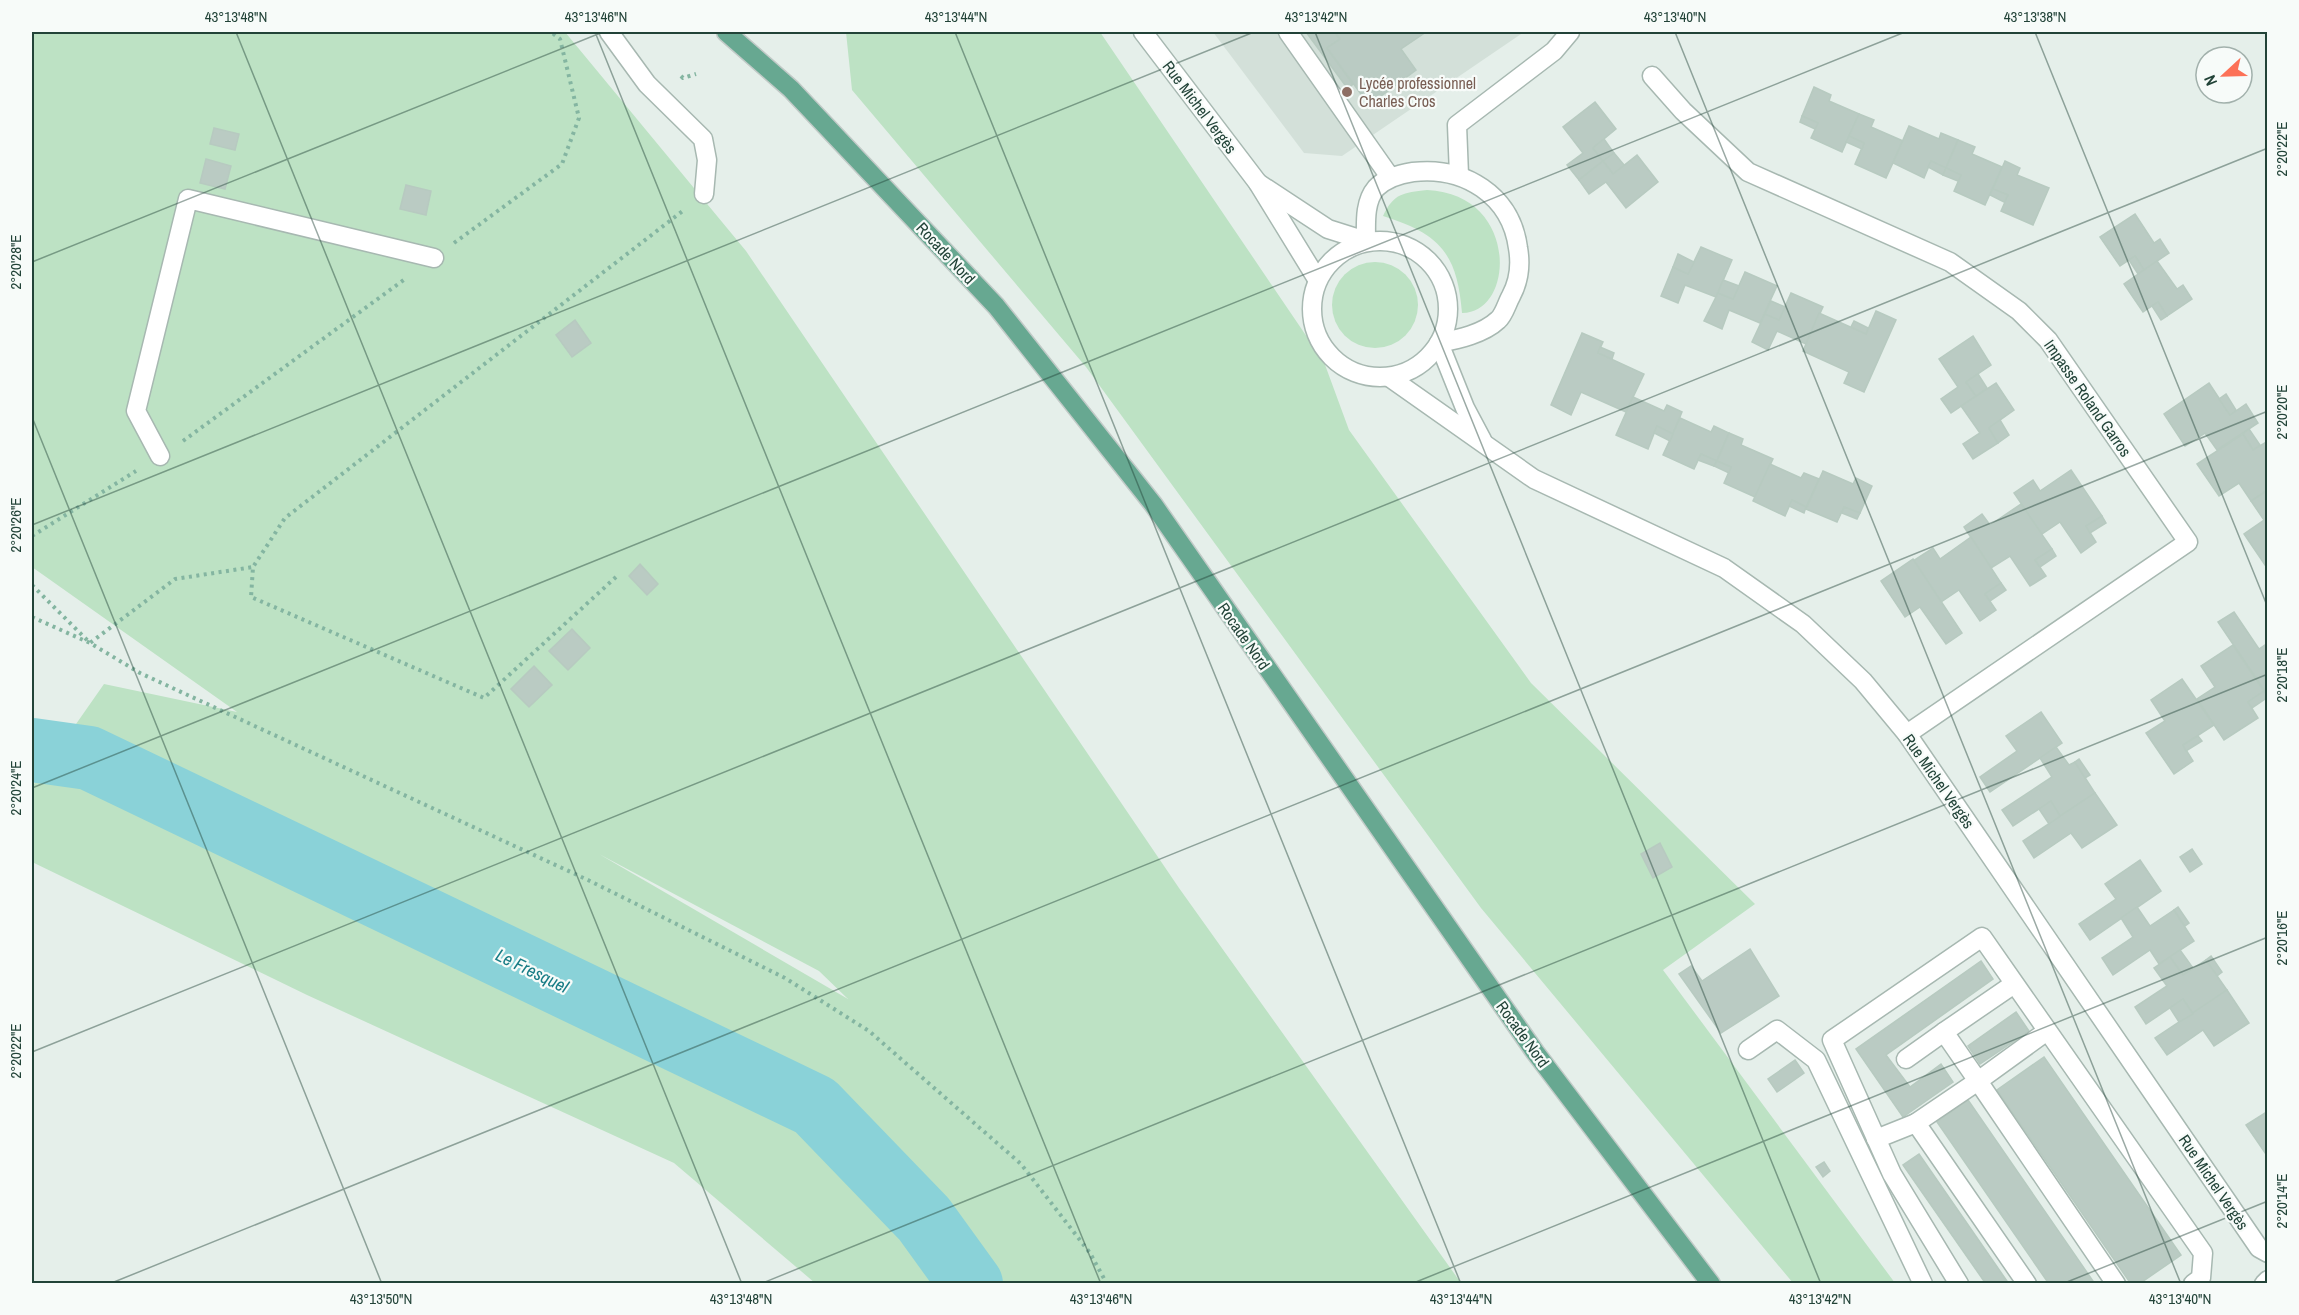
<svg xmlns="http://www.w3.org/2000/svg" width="2299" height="1315" viewBox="0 0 2299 1315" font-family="'Archivo Narrow',sans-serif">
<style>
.built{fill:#d3e0d9}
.green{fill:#bde2c4;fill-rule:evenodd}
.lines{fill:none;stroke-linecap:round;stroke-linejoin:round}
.river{stroke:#8ad2d8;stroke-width:64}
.building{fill:#bacbc3;stroke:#b7cac0;stroke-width:1.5}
.minor-casing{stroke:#a7b8b1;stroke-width:21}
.major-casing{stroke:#c1cac7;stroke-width:21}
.path{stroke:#84b5a1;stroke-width:4;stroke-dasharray:3 4.5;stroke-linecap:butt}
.minor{stroke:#fff;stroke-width:18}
.major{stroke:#67a891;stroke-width:18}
.ticks{fill:none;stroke:#224338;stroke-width:1.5;stroke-opacity:0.45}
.education-dot{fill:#8d6e63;stroke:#f7fbf9;stroke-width:2}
.labels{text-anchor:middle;stroke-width:4.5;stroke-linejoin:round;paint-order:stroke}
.education-label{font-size:16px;fill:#785e54;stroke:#f7fbf9;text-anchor:start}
.street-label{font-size:16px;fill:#224338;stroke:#f7fbf9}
.water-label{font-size:18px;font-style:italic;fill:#177c85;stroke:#f7fbf9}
.neatline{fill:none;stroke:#224338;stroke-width:2}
.ticks-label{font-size:15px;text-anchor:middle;fill:#224338}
</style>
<rect width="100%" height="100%" fill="#e5efea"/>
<polygon class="built" points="1213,32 1524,32 1342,156 1304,153"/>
<g class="green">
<path d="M32 32H565L746 251 1179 888 1461 1283H815L674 1163 307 995 32 862V787L104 684 237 712 32 567ZM599 854 819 971 848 999Z"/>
<polygon points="846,32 1100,32 1324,362 1349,430 1531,683 1755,904 1663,970 1895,1283 1793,1283 1481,908 1086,367 852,90"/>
<path d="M1427 190C1520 194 1515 314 1462 313 1457 253 1440 234 1383 216 1394 193 1403 193 1427 190Z"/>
<circle cx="1375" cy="305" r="43"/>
</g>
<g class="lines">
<polyline class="river" points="32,750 89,758 815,1106 924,1219 971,1284"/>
</g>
<g class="building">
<polygon points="1306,32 1335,32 1340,39 1327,48 1353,84 1348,89"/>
<polygon points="1335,32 1426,32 1401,49 1416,70 1369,105 1327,48 1340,39"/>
<polygon points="1814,87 1831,95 1829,101 1859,114 1842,152 1811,138 1818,123 1802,116"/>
<polygon points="1595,102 1616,129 1593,148 1603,161 1579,180 1567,165 1583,153 1563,127"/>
<polygon points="1859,114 1874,120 1871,127 1903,141 1886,178 1855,164 1864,143 1849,136"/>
<polygon points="1802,116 1818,123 1815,129 1800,122"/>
<polygon points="1909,126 1939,139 1941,133 1958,140 1946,168 1931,161 1924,178 1893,163"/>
<polygon points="214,128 239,134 235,150 210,144"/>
<polygon points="1849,136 1864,143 1862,149 1846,142"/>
<polygon points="1604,139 1614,153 1603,161 1593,148"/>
<polygon points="1958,140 1975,147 1972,154 2002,167 1985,205 1954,191 1961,175 1946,168"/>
<polygon points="1614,153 1625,166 1613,174 1603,161"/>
<polygon points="1637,155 1658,182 1626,208 1606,182 1589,194 1579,180 1603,161 1613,174"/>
<polygon points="206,159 231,166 225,189 200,183"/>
<polygon points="1931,161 1946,168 1943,175 1928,167"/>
<polygon points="2005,161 2020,168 2017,175 2049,188 2033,225 2001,211 2008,195 1993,189"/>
<polygon points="1946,168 1961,175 1958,181 1943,175"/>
<polygon points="406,185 431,191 426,215 400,209"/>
<polygon points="1993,189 2008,195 2004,202 1990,195"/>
<polygon points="2135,214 2154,243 2160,239 2169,253 2144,270 2135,256 2120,266 2100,237"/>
<polygon points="1701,247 1732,260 1716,297 1685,285 1678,303 1661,296 1673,267 1688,274"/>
<polygon points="1678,254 1694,262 1688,274 1673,267"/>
<polygon points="2135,256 2144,270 2138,274 2129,260"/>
<polygon points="2157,261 2177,289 2183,285 2192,299 2167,316 2158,302 2143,312 2124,284"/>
<polygon points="1745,272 1777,286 1760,323 1729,310 1722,329 1704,321 1718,293 1733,299"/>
<polygon points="1723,280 1739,286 1733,299 1718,293"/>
<polygon points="1791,293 1823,307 1806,344 1777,331 1768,350 1752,342 1765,314 1779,320"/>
<polygon points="1771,301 1785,307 1779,320 1765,314"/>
<polygon points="2158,302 2167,316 2161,320 2152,306"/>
<polygon points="1876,311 1896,320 1864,392 1844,383 1849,372 1803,351 1819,313 1866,334"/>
<polygon points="575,320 591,343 572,357 556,335"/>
<polygon points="1854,321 1868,328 1866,334 1851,327"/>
<polygon points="1582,333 1603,342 1598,353 1644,374 1626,412 1581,392 1571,415 1551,405"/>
<polygon points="1973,336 1991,365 1966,382 1976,396 1951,413 1941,399 1958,387 1939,359"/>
<polygon points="1600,347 1614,353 1612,359 1598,353"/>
<polygon points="1978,374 1987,388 1976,396 1966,382"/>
<polygon points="1996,383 2014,410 1989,428 1998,443 1973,459 1963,444 1980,433 1961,406"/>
<polygon points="2209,383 2230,415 2246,404 2258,423 2217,450 2205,433 2185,446 2164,414"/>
<polygon points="2226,394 2236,410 2230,415 2219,399"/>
<polygon points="1633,397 1664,411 1667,405 1682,412 1673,434 1657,426 1648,449 1616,435"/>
<polygon points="1680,418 1711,432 1714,426 1729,433 1717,461 1701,454 1694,469 1663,455"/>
<polygon points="2000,420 2009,435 1998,443 1989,428"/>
<polygon points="1657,426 1673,434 1670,441 1654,433"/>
<polygon points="2249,429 2260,445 2253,450 2243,434"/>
<polygon points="1729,433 1743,439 1741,445 1773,459 1755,497 1724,483 1731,467 1717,461"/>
<polygon points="2243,434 2253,450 2268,441 2268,490 2251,501 2239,483 2219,496 2197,464"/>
<polygon points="1701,454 1717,461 1714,466 1698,460"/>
<polygon points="1717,461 1731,467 1729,473 1714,466"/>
<polygon points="1770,464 1801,478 1804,473 1819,479 1806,507 1792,500 1785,516 1753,501"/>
<polygon points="2071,470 2102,516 2086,526 2096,542 2081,553 2060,522 2042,534 2014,493 2033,480 2040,491"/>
<polygon points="1823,471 1853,484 1856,478 1872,486 1860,513 1844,507 1837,522 1806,509"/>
<polygon points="2268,490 2268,563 2265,565 2244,534 2264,520 2251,501"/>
<polygon points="1792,500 1806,507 1804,513 1789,506"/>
<polygon points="2021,504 2052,549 2035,560 2046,576 2030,586 2010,556 1991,568 1964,527 1982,514 1990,525"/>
<polygon points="1844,507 1860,513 1857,519 1842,513"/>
<polygon points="2102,516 2106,523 2090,533 2086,526"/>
<polygon points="1971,537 2001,583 1985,594 1996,610 1980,621 1959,590 1941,602 1913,561 1933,548 1940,559"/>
<polygon points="2052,549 2056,556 2040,567 2035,560"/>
<polygon points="1913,559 1962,633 1946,644 1920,607 1905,617 1881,581"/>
<polygon points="640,564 658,584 647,595 629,576"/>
<polygon points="2001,583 2006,590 1990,601 1985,594"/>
<polygon points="2234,612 2259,649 2268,643 2268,696 2218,622"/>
<polygon points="572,629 590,648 568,670 549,651"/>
<polygon points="2233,645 2264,691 2248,702 2258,718 2224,740 2197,699 2215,687 2201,666"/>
<polygon points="534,666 552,685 529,707 511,689"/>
<polygon points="2182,679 2214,725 2183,745 2193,761 2174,774 2146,733 2165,721 2151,700"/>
<polygon points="2264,691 2268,697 2252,708 2248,702"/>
<polygon points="2041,712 2062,743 1990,792 1980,777 2017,751 2006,736"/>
<polygon points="2198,736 2202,741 2186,751 2183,745"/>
<polygon points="2056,747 2069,765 2075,762 2095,793 2060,816 2051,801 2013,826 2002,810 2052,777 2040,758"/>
<polygon points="2079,759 2090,775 2085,778 2075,762"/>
<polygon points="2095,793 2117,825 2082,848 2071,833 2034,858 2023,841"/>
<polygon points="2051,801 2060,816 2049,824 2039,809"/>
<polygon points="1660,843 1672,867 1653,878 1641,854"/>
<polygon points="2192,849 2202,864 2190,872 2180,857"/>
<polygon points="2140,860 2161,891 2090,940 2079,924 2116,899 2105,884"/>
<polygon points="2137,907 2150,926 2174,910 2194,941 2159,964 2150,950 2113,975 2102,958 2133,937 2121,918"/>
<polygon points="2178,907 2189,923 2185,926 2174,910"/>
<polygon points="1750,949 1779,996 1721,1033 1679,974 1691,966 1702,981"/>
<polygon points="2180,950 2193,968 2183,975 2170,957"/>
<polygon points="2211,956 2222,972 2217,976 2206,960"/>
<polygon points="2170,957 2183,975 2206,960 2227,990 2193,1014 2183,999 2146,1024 2135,1007 2167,986 2154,968"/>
<polygon points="1981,961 1993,979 1886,1055 1910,1087 1941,1064 1953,1082 1903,1117 1856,1049"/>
<polygon points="2227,990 2249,1023 2214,1046 2203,1030 2167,1055 2155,1038"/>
<polygon points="2183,999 2193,1014 2179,1022 2170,1008"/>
<polygon points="2016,1012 2029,1031 1980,1064 1968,1046"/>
<polygon points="2044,1057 2181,1255 2139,1284 2131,1284 1997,1090"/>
<polygon points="1795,1060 1804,1073 1777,1092 1768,1079"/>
<polygon points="1968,1100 2095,1284 2049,1284 1937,1122"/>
<polygon points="2268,1111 2268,1157 2246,1125"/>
<polygon points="1919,1154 2009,1284 1986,1284 1903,1165"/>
<polygon points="1824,1162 1830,1171 1823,1177 1816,1167"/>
</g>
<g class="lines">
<defs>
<g id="minor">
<polyline points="609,32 647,84 703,139 707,160 704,194"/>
<polyline points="1143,32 1258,183 1317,279"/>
<polyline points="1288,32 1390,177"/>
<polyline points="1652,76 1683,111 1748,172 1950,262 2019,311 2048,340 2188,542 1907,734"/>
<polyline points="1459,175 1457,125 1554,51 1570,32"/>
<path d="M1258 183 1328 229 1366 241C1366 224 1364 202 1376 188 1386 178 1399 174 1413 172 1464 166 1511 195 1518 248 1521 265 1519 281 1511 296 1507 303 1504 315 1498 320 1483 334 1459 339 1439 343L1465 408 1482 440"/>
<circle cx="1380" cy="309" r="68"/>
<polyline points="1389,377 1534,479 1724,568 1803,624 1863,681 1907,734 2259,1248 2268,1253"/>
<polyline points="160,456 136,411 188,199 434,258"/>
<polyline points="2047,1031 1978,1081 2116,1284"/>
<polyline points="1748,1050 1777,1030 1816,1060 1923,1284"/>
<polyline points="1906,1059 1944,1032"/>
<polyline points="1916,1123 1978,1081 1944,1032 2014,984"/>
<polyline points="1876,1139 1916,1123 2027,1284"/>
<polyline points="1959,1284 1892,1174 1832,1040 1982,937 2203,1253 2201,1278 2193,1284"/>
<polyline points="2264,1284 2268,1280"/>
</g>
<polyline id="major" points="726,32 791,89 996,306 1153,504 1535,1052 1711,1284"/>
</defs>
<use href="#minor" class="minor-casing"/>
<use href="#major" class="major-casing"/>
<g class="path">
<polyline points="681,76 683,78 696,74"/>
<polyline points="454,243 562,164 579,118 560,39 551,32"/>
<polyline points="183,441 405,279"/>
<polyline points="32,536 136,471"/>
<polyline points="616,577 484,698 251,597 253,567 285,518 684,210"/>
<polyline points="32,585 90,643 175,579 253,567"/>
<polyline points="32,617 90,643 140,673 588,880 785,978 869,1031 1021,1164 1090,1253 1107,1284"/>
</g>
<use href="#minor" class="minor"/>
<use href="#major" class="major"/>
</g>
<path class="ticks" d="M236 32 742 1284M595 32 1101 1284M955 32 1461 1284M1315 32 1821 1284M1675 32 2181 1284M2035 32 2268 608M32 262 603 32M32 417 382 1284M32 525 1254 32M32 788 1905 32M32 1052 2268 148M109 1284 2268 411M760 1284 2268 674M1411 1284 2268 937M2062 1284 2268 1201"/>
<circle class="education-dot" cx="1347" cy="92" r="6"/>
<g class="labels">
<g class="education-label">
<text x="1359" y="89">Lycée professionnel<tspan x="1359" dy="18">Charles Cros</tspan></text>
</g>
<g class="street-label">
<text transform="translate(1200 107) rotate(53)" y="6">Rue Michel Vergès</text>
<text transform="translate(946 253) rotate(47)" y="6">Rocade Nord</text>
<text transform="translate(2088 398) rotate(55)" y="6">Impasse Roland Garros</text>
<text transform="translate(1244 636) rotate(55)" y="6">Rocade Nord</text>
<text transform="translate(1939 781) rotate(55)" y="6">Rue Michel Vergès</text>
<text transform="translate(1523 1034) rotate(54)" y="6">Rocade Nord</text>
<text transform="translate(2214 1182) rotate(56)" y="6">Rue Michel Vergès</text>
</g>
<g class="water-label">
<text transform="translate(532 971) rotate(26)" y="6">Le Fresquel</text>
</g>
</g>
<rect width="2299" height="1315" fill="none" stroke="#f7fbf9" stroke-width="66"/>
<g transform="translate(2224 75) rotate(248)"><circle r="28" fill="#f7fbf9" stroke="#a2b1ac" stroke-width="1.5"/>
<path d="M0-4.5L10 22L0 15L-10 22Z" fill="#fc7157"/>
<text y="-9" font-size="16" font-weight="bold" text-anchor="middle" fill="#224338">N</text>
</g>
<rect x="33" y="33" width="2233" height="1249" class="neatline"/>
<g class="ticks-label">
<text x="236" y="22">43°13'48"N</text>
<text x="596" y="22">43°13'46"N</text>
<text x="956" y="22">43°13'44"N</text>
<text x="1316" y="22">43°13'42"N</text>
<text x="1675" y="22">43°13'40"N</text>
<text x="2035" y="22">43°13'38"N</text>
<text transform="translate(2282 149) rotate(-90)" y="5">2°20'22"E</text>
<text transform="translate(16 262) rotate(-90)" y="5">2°20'28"E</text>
<text transform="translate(2282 412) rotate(-90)" y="5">2°20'20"E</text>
<text transform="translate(16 525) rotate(-90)" y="5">2°20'26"E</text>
<text transform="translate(2282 675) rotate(-90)" y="5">2°20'18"E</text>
<text transform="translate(16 788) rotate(-90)" y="5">2°20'24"E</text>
<text transform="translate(2282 938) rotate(-90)" y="5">2°20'16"E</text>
<text transform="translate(16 1051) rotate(-90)" y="5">2°20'22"E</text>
<text transform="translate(2282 1201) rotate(-90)" y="5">2°20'14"E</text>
<text x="381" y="1304">43°13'50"N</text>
<text x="741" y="1304">43°13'48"N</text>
<text x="1101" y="1304">43°13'46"N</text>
<text x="1461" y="1304">43°13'44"N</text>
<text x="1820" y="1304">43°13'42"N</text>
<text x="2180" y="1304">43°13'40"N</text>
</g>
</svg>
